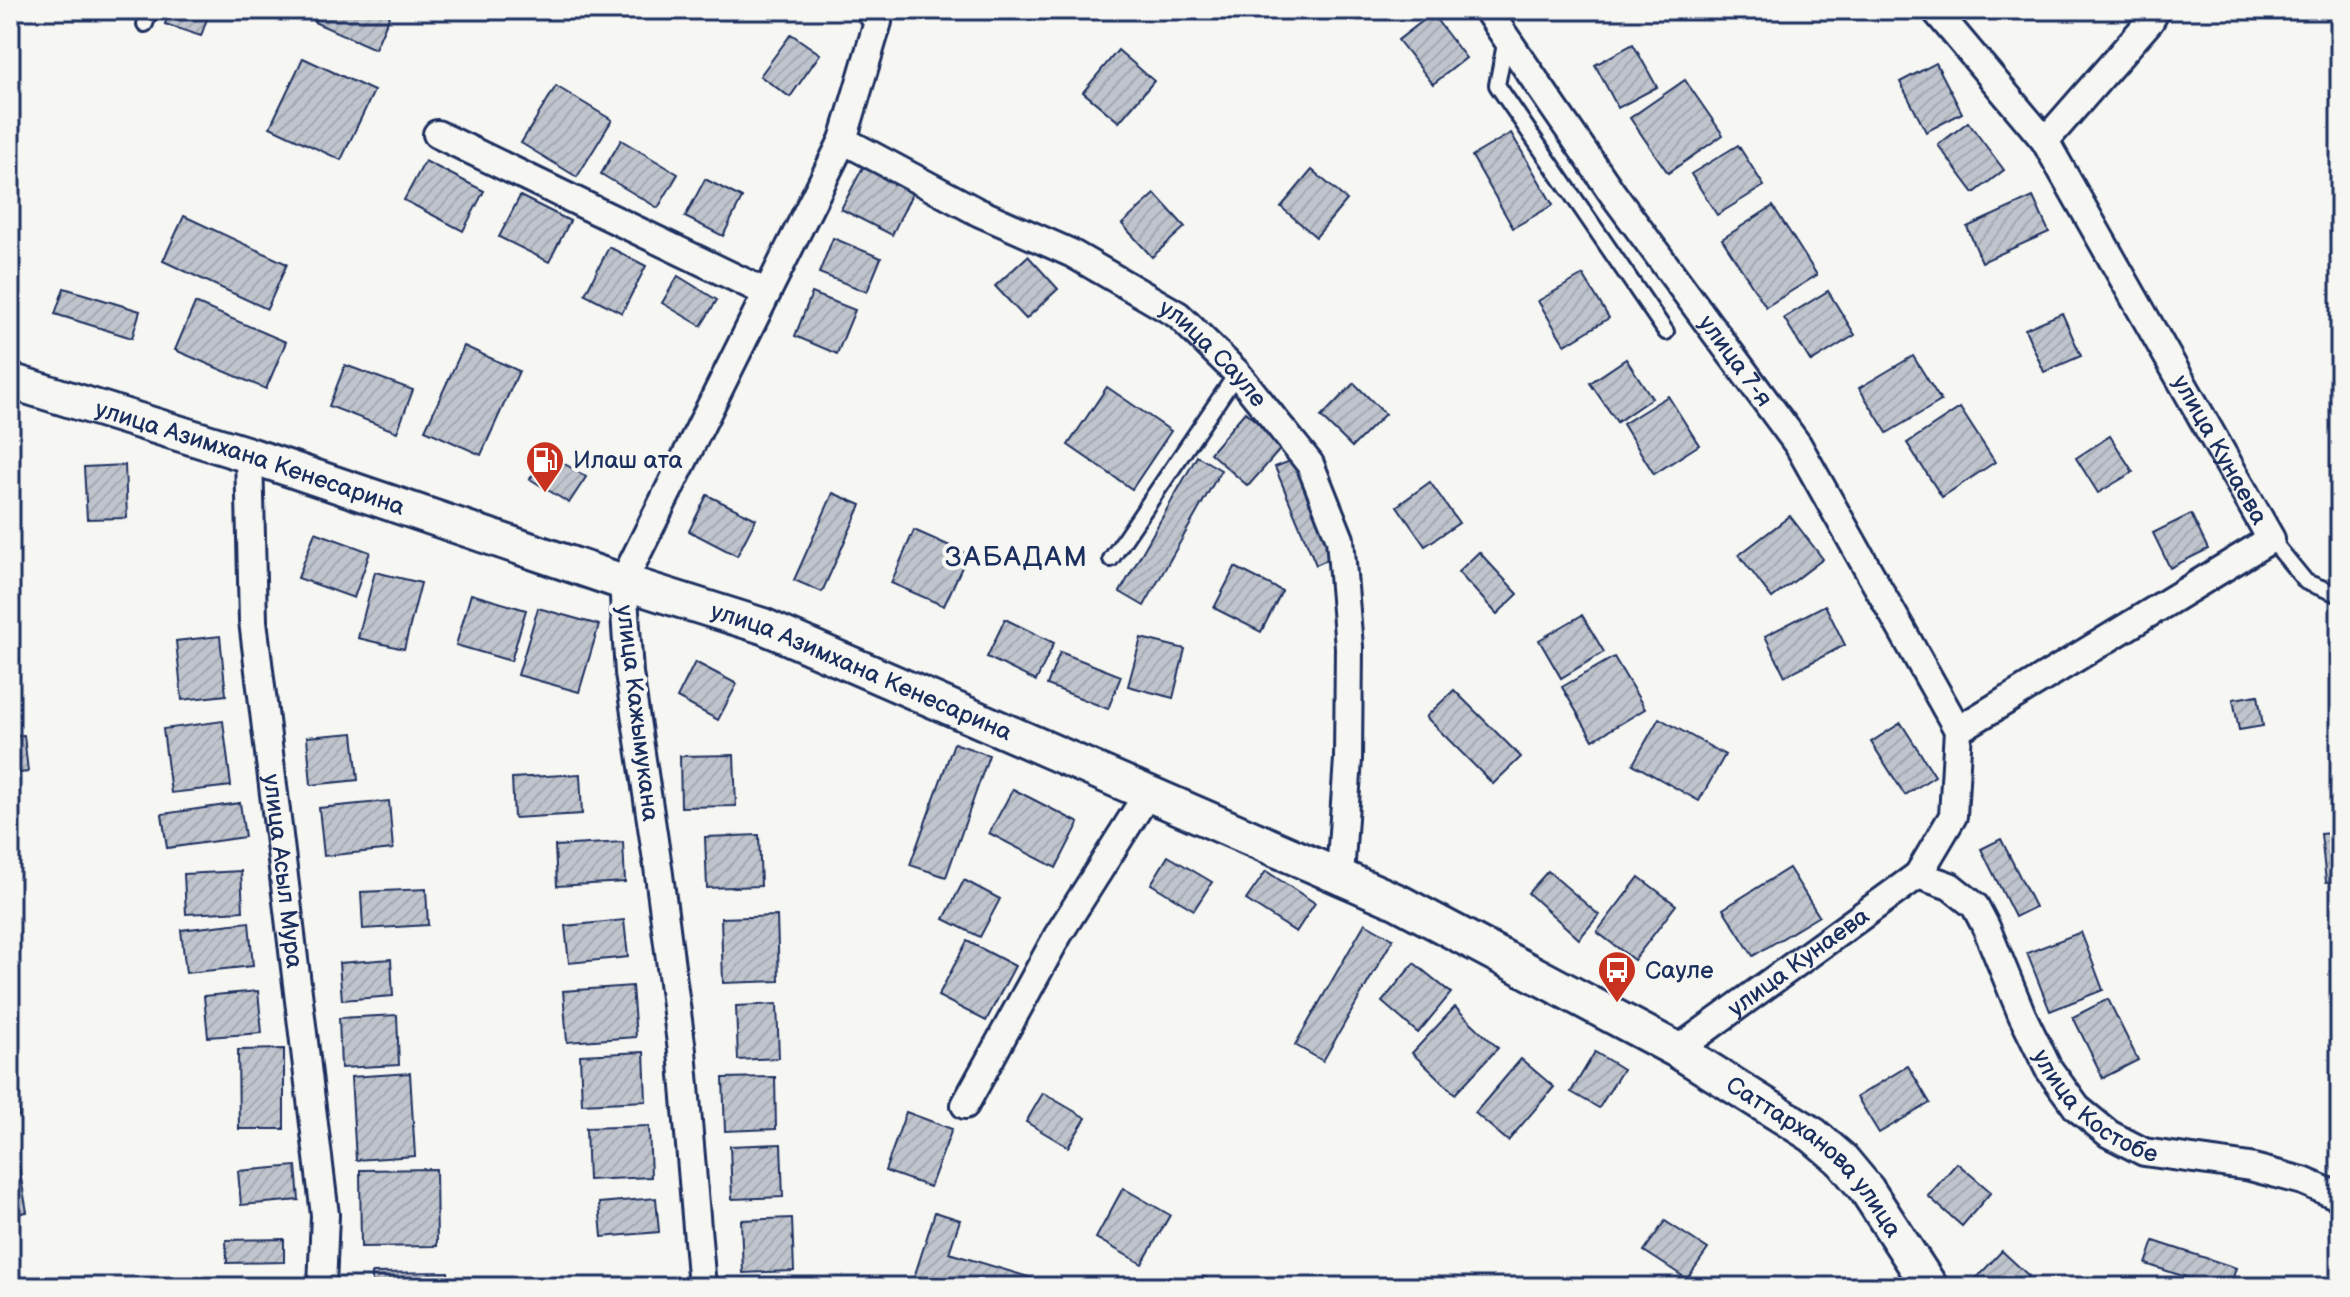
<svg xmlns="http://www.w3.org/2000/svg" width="2350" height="1297" viewBox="0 0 2350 1297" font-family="'Balsamiq Sans',sans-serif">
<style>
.building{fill:url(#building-hatch);stroke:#1b2f5e;stroke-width:2}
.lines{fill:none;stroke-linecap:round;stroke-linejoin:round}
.service-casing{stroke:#1b2f5e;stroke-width:20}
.minor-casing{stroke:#1b2f5e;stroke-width:32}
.tertiary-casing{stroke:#1b2f5e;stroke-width:40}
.service{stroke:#f6f6f2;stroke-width:14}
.minor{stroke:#f6f6f2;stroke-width:26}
.tertiary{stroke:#f6f6f2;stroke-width:34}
.labels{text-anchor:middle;stroke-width:8;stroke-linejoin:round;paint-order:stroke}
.street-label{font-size:24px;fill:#1b2f5e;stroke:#f6f6f2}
.poi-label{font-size:24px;fill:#1b2f5e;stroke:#f6f6f2;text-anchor:start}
.quarter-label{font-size:28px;letter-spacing:2px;fill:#1b2f5e;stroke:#f6f6f2}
</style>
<defs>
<pattern id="building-hatch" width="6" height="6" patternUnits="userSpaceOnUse" patternTransform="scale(2)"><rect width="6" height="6" fill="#c0c4cd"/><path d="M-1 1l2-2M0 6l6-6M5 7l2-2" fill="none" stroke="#a4a9b2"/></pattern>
</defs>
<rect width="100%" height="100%" fill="#f6f6f2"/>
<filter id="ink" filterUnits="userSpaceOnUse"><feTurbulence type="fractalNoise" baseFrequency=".0125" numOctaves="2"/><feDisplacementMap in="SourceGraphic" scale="16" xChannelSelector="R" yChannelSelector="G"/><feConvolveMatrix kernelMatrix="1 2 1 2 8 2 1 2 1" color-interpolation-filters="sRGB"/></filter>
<g filter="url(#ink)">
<g class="building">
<polygon points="170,10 210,10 201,36 165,24"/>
<polygon points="320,10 392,10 375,49 314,22"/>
<polygon points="1342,10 1366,10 1349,21"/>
<polygon points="1432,14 1466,58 1433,84 1398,40"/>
<polygon points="791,34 820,54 790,97 760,76"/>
<polygon points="1633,44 1657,87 1618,108 1595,65"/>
<polygon points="1118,50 1154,81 1119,122 1083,92"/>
<polygon points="303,58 374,91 341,160 270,127"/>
<polygon points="1936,63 1962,113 1926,132 1900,82"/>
<polygon points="1685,80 1723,135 1668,173 1630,118"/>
<polygon points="556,86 612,120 577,177 521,143"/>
<polygon points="1968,122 2004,170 1974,193 1938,145"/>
<polygon points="1511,133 1553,205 1513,228 1472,156"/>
<polygon points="621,140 678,174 658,208 601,174"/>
<polygon points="1738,145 1764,186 1717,215 1691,174"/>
<polygon points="425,161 484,191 463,231 404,200"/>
<polygon points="863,167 913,192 892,235 841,209"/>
<polygon points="1312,170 1347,200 1316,237 1281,207"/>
<polygon points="705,179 742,198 723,236 685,217"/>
<polygon points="1155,194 1185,227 1152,257 1122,224"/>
<polygon points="520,196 570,221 549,262 499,237"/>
<polygon points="2033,197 2049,232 1982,262 1967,227"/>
<polygon points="1773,206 1817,275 1766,307 1722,239"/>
<polygon points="184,216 287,264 267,309 163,261"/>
<polygon points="833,238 881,258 867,292 819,273"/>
<polygon points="609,247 646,266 622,313 585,294"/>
<polygon points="1028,256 1058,289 1026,319 995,286"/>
<polygon points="1583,275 1609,318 1565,345 1538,301"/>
<polygon points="678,276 717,300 701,326 662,303"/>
<polygon points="64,288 140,311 132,338 55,314"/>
<polygon points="1828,291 1855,335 1811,362 1784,318"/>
<polygon points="812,293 855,310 837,354 795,336"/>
<polygon points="195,303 286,342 266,389 175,350"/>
<polygon points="2062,313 2081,356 2044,372 2025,329"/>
<polygon points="464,346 519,371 481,455 425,430"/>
<polygon points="1913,356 1941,401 1887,433 1859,388"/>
<polygon points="1626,359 1652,398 1617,422 1590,383"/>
<polygon points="345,365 413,390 397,432 329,406"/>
<polygon points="1354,383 1385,414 1352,447 1321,417"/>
<polygon points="1107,387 1171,431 1132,489 1068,445"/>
<polygon points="1668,396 1699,445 1654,474 1623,424"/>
<polygon points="1960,408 1995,462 1942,497 1907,443"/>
<polygon points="1245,412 1284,445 1248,486 1210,453"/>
<polygon points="2110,436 2133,472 2098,493 2076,458"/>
<polygon points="547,453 586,477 569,503 530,479"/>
<polygon points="1197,456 1221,470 1144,606 1120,592"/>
<polygon points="1295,459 1336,556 1316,565 1275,467"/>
<polygon points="125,465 127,518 87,519 84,467"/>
<polygon points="1430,482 1459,523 1425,546 1397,506"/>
<polygon points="833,493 861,505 822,592 794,580"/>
<polygon points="707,495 756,519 737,556 689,531"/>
<polygon points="2191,514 2208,549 2170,568 2153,533"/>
<polygon points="1790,516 1823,559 1772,598 1739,555"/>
<polygon points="914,530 968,554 944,606 891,583"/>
<polygon points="315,532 370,552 354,598 298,578"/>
<polygon points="1479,552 1518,594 1497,614 1458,572"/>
<polygon points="1235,567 1282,591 1261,632 1214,608"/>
<polygon points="375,572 421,583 404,649 358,638"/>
<polygon points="471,594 526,610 511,661 456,645"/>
<polygon points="1825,605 1845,645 1785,676 1765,636"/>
<polygon points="538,608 599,625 579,692 518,675"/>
<polygon points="1582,615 1604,652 1561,678 1539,640"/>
<polygon points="1005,619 1054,643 1036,681 987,657"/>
<polygon points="220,636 226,695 182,700 176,641"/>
<polygon points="1141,638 1185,649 1173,698 1128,686"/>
<polygon points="1060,652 1121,676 1108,709 1047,685"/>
<polygon points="1614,657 1645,709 1593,740 1562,687"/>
<polygon points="695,662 737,684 718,720 677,698"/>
<polygon points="1454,690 1521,757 1493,784 1426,717"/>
<polygon points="2258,695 2263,726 2239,730 2233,699"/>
<polygon points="1659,718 1725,755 1699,801 1633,764"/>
<polygon points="223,721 231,786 171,793 163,729"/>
<polygon points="1901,723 1935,776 1905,795 1871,742"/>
<polygon points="353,733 358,780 311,785 307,737"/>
<polygon points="24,735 28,772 10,774 10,736"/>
<polygon points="954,743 989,755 946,877 910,865"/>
<polygon points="734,755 736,806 681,807 680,756"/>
<polygon points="580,774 582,814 514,818 512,778"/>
<polygon points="1013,789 1079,823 1056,868 989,833"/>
<polygon points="389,801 393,849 324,856 319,808"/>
<polygon points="240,803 245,837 167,848 162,814"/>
<polygon points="2340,832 2340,881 2326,882 2321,834"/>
<polygon points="759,835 761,886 707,888 705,837"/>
<polygon points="2001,839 2035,907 2015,917 1981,849"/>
<polygon points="623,842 625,882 557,886 555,846"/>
<polygon points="1168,856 1212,882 1194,910 1151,884"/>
<polygon points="1789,868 1819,916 1753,956 1723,909"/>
<polygon points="241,871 243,911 186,914 184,874"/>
<polygon points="1266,871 1315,903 1296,932 1246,900"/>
<polygon points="1548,871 1599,915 1579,939 1528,893"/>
<polygon points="1639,877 1676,905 1634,960 1597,932"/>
<polygon points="964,880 1000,899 980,937 944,919"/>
<polygon points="426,889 428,925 363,929 361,892"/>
<polygon points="777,916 779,981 723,983 721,918"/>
<polygon points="624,920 628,957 569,963 565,926"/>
<polygon points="249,922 253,966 186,973 181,930"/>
<polygon points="1365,923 1393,939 1323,1061 1295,1045"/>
<polygon points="2081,932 2103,990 2050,1011 2027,953"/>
<polygon points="967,941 1015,966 986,1021 938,996"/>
<polygon points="391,959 393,996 342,1000 339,963"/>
<polygon points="1414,963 1451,993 1418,1033 1382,1002"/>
<polygon points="632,986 636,1037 567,1042 563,991"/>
<polygon points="258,991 262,1033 208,1037 204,996"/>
<polygon points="2108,999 2138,1060 2103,1078 2073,1017"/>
<polygon points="777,1004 779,1058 738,1060 736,1006"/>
<polygon points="1455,1007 1498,1048 1455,1094 1412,1053"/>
<polygon points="10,1009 15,1066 10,1066"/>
<polygon points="397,1015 399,1065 341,1068 339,1018"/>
<polygon points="284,1049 284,1129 239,1129 238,1050"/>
<polygon points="644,1052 646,1101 582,1104 580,1055"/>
<polygon points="1595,1052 1623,1069 1599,1108 1571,1092"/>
<polygon points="1521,1059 1554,1087 1508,1141 1475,1113"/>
<polygon points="1908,1066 1930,1103 1879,1133 1857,1097"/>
<polygon points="410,1073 415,1156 356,1160 351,1077"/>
<polygon points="15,1074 19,1116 10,1117 10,1075"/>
<polygon points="775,1077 776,1129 725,1131 723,1078"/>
<polygon points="1043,1093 1086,1118 1068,1147 1026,1122"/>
<polygon points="906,1112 952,1129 930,1187 885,1171"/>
<polygon points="649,1126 651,1177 588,1180 586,1128"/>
<polygon points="781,1144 783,1197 732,1199 730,1146"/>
<polygon points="1957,1163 1991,1192 1962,1226 1928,1196"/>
<polygon points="296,1166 299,1200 241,1205 238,1171"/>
<polygon points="19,1167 27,1212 10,1215 10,1169"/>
<polygon points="436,1169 437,1246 361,1247 360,1170"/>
<polygon points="1123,1188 1170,1215 1142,1264 1096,1238"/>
<polygon points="656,1198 659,1232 602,1237 599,1203"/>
<polygon points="935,1212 960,1220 949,1253 1045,1282 1044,1287 911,1287"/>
<polygon points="792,1218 794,1271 743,1273 741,1220"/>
<polygon points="1665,1221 1708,1249 1687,1279 1644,1251"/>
<polygon points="284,1239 284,1262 227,1263 226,1240"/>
<polygon points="2154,1241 2236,1268 2230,1287 2216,1287 2146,1264"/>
<polygon points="2002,1251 2029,1276 2019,1287 1968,1287"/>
<polygon points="448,1272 449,1287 372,1287 372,1273"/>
</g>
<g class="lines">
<defs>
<g id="service">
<polyline points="145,24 150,10"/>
<polyline points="1506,39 1497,85 1666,332"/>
<polyline points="2271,539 2306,582 2340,595"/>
<polyline points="1111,559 1237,373"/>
<polyline points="1203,1286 1204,1287"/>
</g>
<g id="minor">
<path id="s1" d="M869 10 878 22 843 140 978 212 1071 253 1178 315 1237 373 1310 464 1340 539 1349 647 1348 759 1340 876"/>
<path id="s2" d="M1487 10 1613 194 1798 445 1958 730"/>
<path id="s3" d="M1935 10 2045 141 2271 539 1958 730 1953 816 1918 875 1950 886 1975 906 1986 927 2022 1015 2048 1068 2077 1108 2109 1134 2144 1152 2250 1167 2303 1181 2340 1197"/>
<polyline points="437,134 767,293"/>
<polyline points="2045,141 2150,21 2156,10"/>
<path id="s4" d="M249 455 253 621 325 1215 322 1287"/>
<path id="s5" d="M1677 1050 1918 875"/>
<polyline points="965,1105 1058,935 1148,793"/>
<polyline points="702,1287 682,1051 658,867 629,673 623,582 843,140"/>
</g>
<g id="tertiary">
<path id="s6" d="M10 381 249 455 623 582 763 626 1398 902 1677 1050 1813 1135 1842 1160 1867 1190 1930 1287"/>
</g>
</defs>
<use href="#service" class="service-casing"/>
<use href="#minor" class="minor-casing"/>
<use href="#tertiary" class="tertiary-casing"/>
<use href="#service" class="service"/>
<use href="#minor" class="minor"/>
<use href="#tertiary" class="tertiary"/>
</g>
</g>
<defs>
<symbol id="fuel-pin" viewBox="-11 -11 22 30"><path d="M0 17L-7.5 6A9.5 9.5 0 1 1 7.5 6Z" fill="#c8321e" stroke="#f6f6f2"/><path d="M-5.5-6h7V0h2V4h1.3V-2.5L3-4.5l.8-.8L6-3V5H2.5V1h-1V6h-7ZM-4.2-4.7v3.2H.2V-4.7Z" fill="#fff"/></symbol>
<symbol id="bus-pin" viewBox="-11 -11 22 30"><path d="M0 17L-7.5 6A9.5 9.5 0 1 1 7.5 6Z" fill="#c8321e" stroke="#f6f6f2"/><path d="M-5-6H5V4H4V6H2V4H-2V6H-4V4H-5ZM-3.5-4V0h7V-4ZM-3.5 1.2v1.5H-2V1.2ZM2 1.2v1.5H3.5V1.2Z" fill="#fff"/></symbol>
</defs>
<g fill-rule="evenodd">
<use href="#fuel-pin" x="523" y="438" width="44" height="60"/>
<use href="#bus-pin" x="1595" y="948" width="44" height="60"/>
</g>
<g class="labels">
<g class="street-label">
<text dy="8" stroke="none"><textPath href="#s1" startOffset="568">улица Сауле</textPath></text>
<text dy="8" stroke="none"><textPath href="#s2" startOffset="430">улица 7-я</textPath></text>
<text dy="8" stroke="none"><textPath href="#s3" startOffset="526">улица Кунаева</textPath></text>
<text dy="8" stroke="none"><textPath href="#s6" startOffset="252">улица Азимхана Кенесарина</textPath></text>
<text dy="8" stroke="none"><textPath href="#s6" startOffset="900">улица Азимхана Кенесарина</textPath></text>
<text transform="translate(638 713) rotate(83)" y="8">улица Кажымукана</text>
<text dy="8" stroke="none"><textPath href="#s4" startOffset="418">улица Асыл Мура</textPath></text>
<text dy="8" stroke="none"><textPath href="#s5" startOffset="150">улица Кунаева</textPath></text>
<text dy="8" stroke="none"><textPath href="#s3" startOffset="1456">улица Костобе</textPath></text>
<text dy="8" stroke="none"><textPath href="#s6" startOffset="1976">Саттарханова улица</textPath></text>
</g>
<g class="poi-label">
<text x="573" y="468">Илаш ата</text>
<text x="1645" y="978">Сауле</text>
</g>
<g class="quarter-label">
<text x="1017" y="566">ЗАБАДАМ</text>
</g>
</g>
<rect width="2350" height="1297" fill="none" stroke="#f6f6f2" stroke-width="40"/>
<rect x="20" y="20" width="2310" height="1257" fill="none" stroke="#1b2f5e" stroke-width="3" filter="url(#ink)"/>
</svg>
